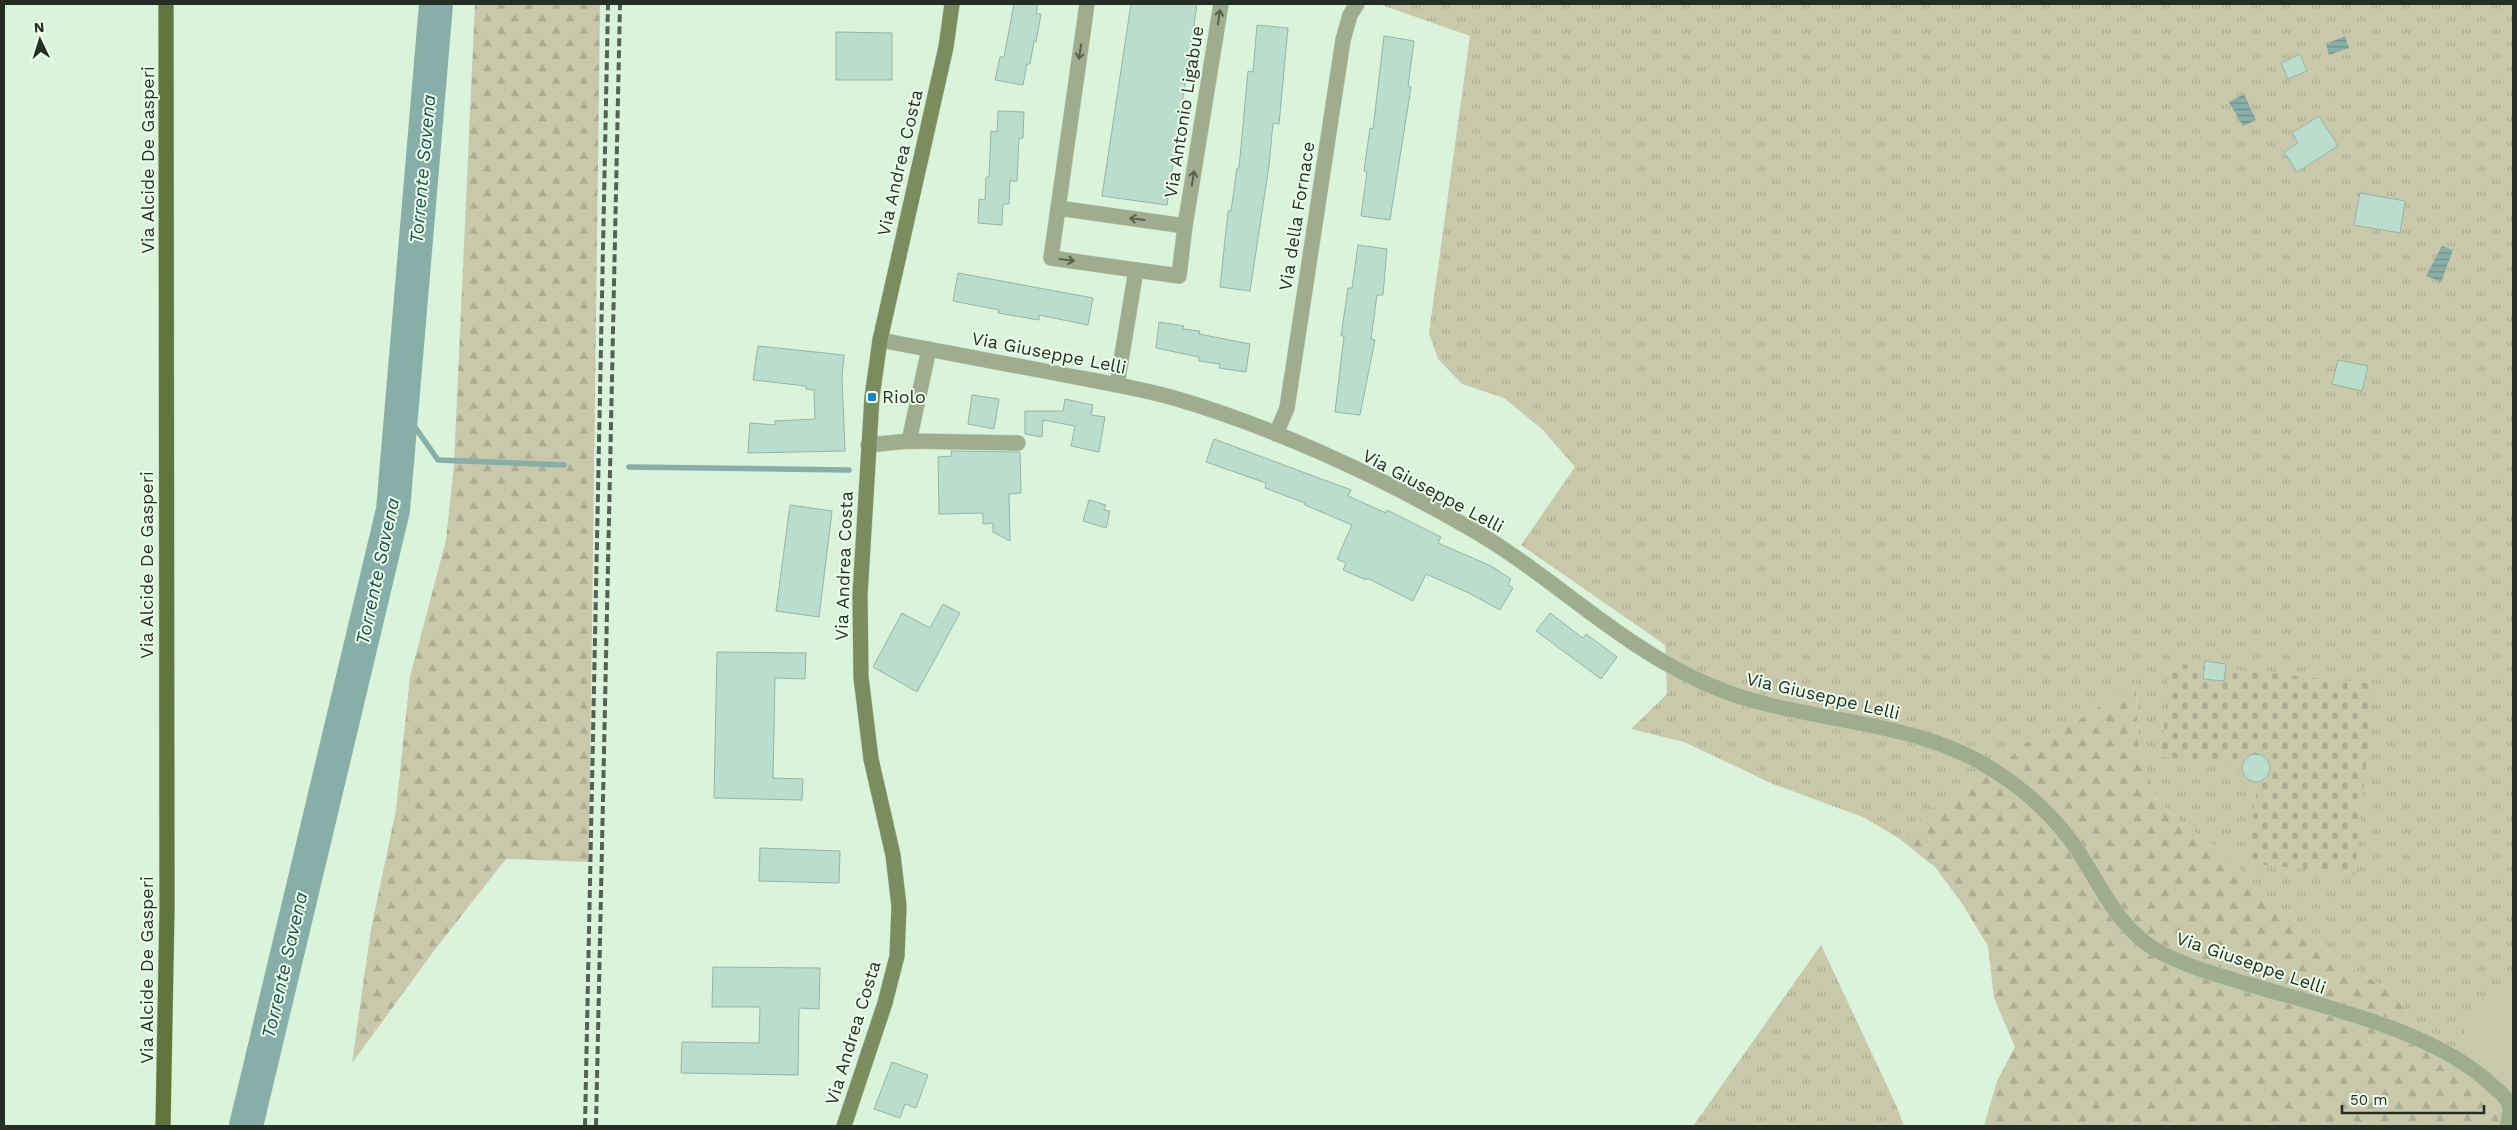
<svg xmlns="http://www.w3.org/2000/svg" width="2517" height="1130" viewBox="0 0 2517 1130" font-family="'Work Sans',sans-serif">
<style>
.grass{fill:url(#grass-tufts)}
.forest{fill:url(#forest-firs)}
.cemetery{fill:url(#cemetery-stones)}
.pitch{fill:#c9c8ab}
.water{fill:url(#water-rules)}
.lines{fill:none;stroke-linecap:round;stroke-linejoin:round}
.stream{stroke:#87aea8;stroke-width:5.5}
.river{stroke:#87aea8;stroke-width:34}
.building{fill:#bbddcd;stroke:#94b5a6}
.street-casing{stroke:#b9d0ba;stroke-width:16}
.secondary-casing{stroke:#b9d0ba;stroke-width:16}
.primary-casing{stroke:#b9d0ba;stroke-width:16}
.street{stroke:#9fac8d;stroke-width:15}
.secondary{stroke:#7b8d5e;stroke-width:15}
.primary{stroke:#61763c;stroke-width:15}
.rail{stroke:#546154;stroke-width:4;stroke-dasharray:8 4;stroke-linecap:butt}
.oneway{stroke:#56604f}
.poi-dot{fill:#1285ce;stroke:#ebffeb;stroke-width:2}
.labels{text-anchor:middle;stroke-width:4;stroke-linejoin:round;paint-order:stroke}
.street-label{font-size:18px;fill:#252e25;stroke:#ebffeb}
.poi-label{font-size:18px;fill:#252e25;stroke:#ebffeb;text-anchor:start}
.water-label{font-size:19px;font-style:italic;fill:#1a514b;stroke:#ebffeb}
</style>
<defs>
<pattern id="grass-tufts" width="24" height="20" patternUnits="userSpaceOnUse" patternTransform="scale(1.25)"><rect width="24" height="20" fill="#c9c8ab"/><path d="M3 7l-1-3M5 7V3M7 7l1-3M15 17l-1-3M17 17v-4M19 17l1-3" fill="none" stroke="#acac93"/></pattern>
<pattern id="forest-firs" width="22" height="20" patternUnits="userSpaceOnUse" patternTransform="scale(1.25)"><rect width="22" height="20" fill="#c9c8ab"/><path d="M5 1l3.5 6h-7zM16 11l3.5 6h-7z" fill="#acac93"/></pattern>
<pattern id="cemetery-stones" width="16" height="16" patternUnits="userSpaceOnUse" patternTransform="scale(1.25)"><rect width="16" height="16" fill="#c9c8ab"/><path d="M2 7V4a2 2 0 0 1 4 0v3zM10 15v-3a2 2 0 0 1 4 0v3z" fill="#acac93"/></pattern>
<pattern id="water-rules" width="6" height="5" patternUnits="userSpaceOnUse" patternTransform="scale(1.25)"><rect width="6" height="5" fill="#87aea8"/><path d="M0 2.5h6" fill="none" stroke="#6e8e89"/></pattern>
</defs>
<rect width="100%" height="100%" fill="#daf3db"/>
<g class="grass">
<polygon points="1379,4 2513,4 2513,988 2486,997 2447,1063 2411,1023 2395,993 2341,962 2258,889 2226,853 2188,828 2156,799 2138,743 2136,683 2062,731 2025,743 1996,771 1937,804 1900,839 1865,818 1773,784 1684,742 1631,729 1667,694 1665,645 1521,545 1575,467 1543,430 1504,398 1462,384 1438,359 1429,333 1470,36"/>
<polygon points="1821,945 1896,1105 1904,1126 1693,1126"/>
</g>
<g class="forest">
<polygon points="475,4 600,4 589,862 506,859 436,948 352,1063 371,929 396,810 410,677 446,540 454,464"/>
<polygon points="2136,682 2138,743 2156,799 2188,828 2226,853 2258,889 2341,962 2395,993 2411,1023 2447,1063 2513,1106 2513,1126 1984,1126 1997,1081 2015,1047 1994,998 1988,946 1963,905 1936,868 1900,839 1937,804 1996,771 2025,743 2062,731"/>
</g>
<polygon class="cemetery" points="2170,663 2374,684 2355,874 2247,863 2257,789 2248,783 2234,764 2161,757"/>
<polygon class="pitch" points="2513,988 2513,1106 2497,1099 2447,1063 2486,997"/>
<g class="water">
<polygon points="2345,36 2349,48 2329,55 2326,44"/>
<polygon points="2244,94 2256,120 2243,126 2229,102"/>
<polygon points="2442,246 2453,250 2441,282 2426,276"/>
</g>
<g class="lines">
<g class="stream">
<polyline points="401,407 438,460 564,465"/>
<polyline points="629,467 849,470"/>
</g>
<polyline class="river" points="246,1126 393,510 436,4"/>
</g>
<g class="building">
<polygon points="1014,4 1038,4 1036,14 1041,14 1036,42 1034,41 1030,64 1027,64 1023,85 995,80 1000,57 1004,57"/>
<polygon points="1131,4 1197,4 1167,205 1102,196"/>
<polygon points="1257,25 1288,28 1279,124 1273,123 1269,166 1250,291 1220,287 1228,211 1231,211 1237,168 1239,168 1248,71 1253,72"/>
<polygon points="836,32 892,33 892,80 836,80"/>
<polygon points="1384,36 1414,41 1408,86 1411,87 1390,220 1361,216 1367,172 1364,171 1370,128 1373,129"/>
<polygon points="2300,54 2307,71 2288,79 2281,63"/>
<polygon points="998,111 1024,112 1023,138 1019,138 1017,181 1010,181 1009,204 1003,204 1002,225 978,223 979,199 985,200 986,177 989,177 991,131 997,132"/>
<polygon points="2319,116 2338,146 2297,172 2284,152 2298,143 2292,133"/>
<polygon points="2360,193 2405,201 2400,233 2354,225"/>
<polygon points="1358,245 1387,249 1383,295 1377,295 1371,339 1375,340 1360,415 1335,412 1344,336 1341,336 1348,288 1352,288"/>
<polygon points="958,273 1093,298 1088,325 1039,315 1039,320 1010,315 998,313 999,310 953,301"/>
<polygon points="1159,322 1184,326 1183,329 1200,331 1199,334 1250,344 1246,372 1219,368 1220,364 1199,361 1199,357 1156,348"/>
<polygon points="758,346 844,355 842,378 845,451 748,453 750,423 775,425 775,421 815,419 814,390 806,389 806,386 753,380"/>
<polygon points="2338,360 2368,366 2362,391 2332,384"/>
<polygon points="972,395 999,399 994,429 968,424"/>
<polygon points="1065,399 1093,405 1091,415 1105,417 1099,452 1071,446 1075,426 1043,420 1042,437 1025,434 1025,411 1063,411"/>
<polygon points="1214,439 1351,490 1348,496 1386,513 1387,510 1441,537 1438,543 1491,566 1511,579 1508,585 1513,588 1500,610 1469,593 1426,574 1413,601 1367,578 1366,580 1343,570 1346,563 1337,559 1352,525 1305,505 1305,503 1265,488 1266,483 1206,462"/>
<polygon points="951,451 1020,452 1021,493 1009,494 1010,541 993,532 993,523 983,524 983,513 939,514 938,457 952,456"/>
<polygon points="1089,500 1106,505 1104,510 1110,511 1106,528 1083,521"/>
<polygon points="790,505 832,511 819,617 776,611"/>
<polygon points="943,604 960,613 917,692 873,667 902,613 930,628"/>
<polygon points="1550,613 1583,638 1586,634 1617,657 1601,679 1536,631"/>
<polygon points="717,652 806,653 805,679 775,678 773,778 803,779 802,800 714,798"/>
<polygon points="2205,661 2226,664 2224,681 2203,679"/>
<circle cx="2256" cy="768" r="14"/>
<polygon points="760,848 840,851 839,883 759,881"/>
<polygon points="713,967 820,968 819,1009 799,1008 798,1075 681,1073 682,1042 759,1043 760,1007 712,1007"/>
<polygon points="892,1062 928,1075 916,1108 905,1104 900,1118 874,1109"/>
</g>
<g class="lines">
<defs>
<g id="street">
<polyline points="1087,4 1051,258 1179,276 1185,226 1221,4"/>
<polyline points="1058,208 1185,226"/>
<path d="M880 340C938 351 996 362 1055 373 1095 381 1135 387 1174 398 1271 426 1379 476 1466 526 1550 573 1620 647 1709 685 1801 725 1909 715 1995 771 2028 792 2054 816 2076 848 2101 885 2116 926 2156 950 2183 965 2214 974 2244 983 2323 1007 2433 1029 2493 1086 2500 1092 2508 1098 2510 1108 2510 1112 2508 1122 2507 1126"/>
<polyline points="1117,385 1136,270"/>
<polyline points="1276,434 1287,408 1343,40 1350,15 1357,4"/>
<polyline points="909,441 929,349"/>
<polyline points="868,445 909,441 1018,443"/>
</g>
<polyline id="secondary" points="844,1126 885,1003 897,956 899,906 893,855 871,759 861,677 860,595 872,397 880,340 946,47 952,4"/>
<polyline id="primary" points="163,1126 167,908 166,4"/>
</defs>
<use href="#street" class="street-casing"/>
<use href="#secondary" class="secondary-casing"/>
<use href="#primary" class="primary-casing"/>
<use href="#street" class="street"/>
<use href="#secondary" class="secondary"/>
<use href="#primary" class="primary"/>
<g class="rail">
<polyline points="585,1126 608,4"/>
<polyline points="596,1126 620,4"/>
</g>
</g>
<defs><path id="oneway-shaft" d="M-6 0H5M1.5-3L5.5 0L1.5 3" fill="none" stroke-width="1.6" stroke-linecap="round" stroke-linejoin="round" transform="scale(1.25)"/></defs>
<g class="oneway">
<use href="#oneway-shaft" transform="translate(1219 17) rotate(-81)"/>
<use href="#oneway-shaft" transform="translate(1080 52) rotate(98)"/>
<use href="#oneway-shaft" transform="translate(1193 178) rotate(-81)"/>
<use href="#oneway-shaft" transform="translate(1137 219) rotate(-172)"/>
<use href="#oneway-shaft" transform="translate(1067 260) rotate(8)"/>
</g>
<rect class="poi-dot" x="867" y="392" width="10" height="10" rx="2.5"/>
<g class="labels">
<g class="street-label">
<text transform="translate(1184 112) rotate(-81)" y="6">Via Antonio Ligabue</text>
<text transform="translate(148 160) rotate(-90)" y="6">Via Alcide De Gasperi</text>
<text transform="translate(900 163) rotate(-77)" y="6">Via Andrea Costa</text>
<text transform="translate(1297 216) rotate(-81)" y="6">Via della Fornace</text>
<text transform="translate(1049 353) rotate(11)" y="6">Via Giuseppe Lelli</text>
<text transform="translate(1433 491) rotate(28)" y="6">Via Giuseppe Lelli</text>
<text transform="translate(147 565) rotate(-90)" y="6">Via Alcide De Gasperi</text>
<text transform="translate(844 566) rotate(-88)" y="6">Via Andrea Costa</text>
<text transform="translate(1823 696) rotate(13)" y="6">Via Giuseppe Lelli</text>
<text transform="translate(2251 963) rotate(19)" y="6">Via Giuseppe Lelli</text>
<text transform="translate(147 970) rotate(-90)" y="6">Via Alcide De Gasperi</text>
<text transform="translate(853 1033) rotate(-73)" y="6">Via Andrea Costa</text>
</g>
<g class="poi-label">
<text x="882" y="403">Riolo</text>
</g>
<g class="water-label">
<text transform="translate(422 169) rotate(-85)" y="7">Torrente Savena</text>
<text transform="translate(377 571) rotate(-78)" y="7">Torrente Savena</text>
<text transform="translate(284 965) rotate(-77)" y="7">Torrente Savena</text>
</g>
</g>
<rect width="2517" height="1130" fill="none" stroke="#252e25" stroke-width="10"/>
<g transform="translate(40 40) rotate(356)" stroke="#ebffeb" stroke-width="4" paint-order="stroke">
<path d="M0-4L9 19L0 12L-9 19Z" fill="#252e25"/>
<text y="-8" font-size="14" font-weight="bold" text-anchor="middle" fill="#252e25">N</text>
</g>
<path d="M2342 1105v8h142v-8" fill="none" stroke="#252e25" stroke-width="2.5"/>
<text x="2350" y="1105" font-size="15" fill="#252e25" stroke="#ebffeb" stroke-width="4" paint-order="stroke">50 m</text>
</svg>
